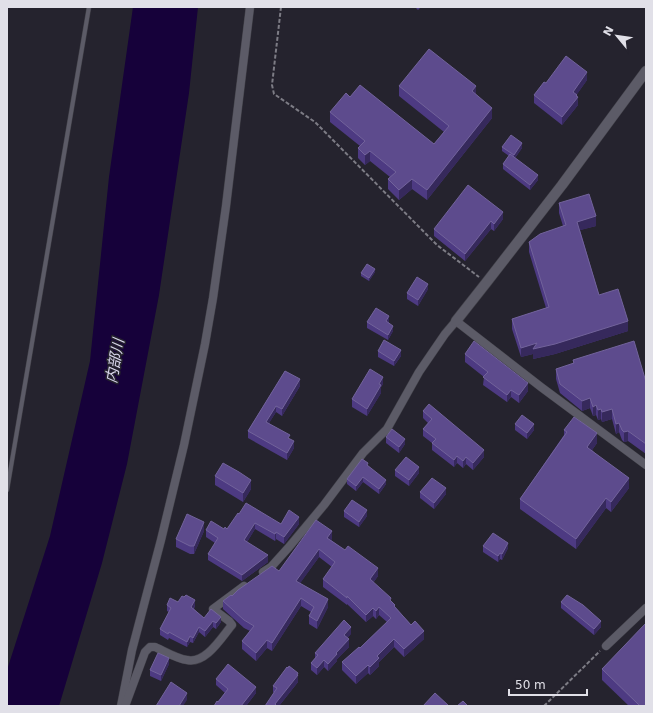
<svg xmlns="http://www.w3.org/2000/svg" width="653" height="713" viewBox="0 0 653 713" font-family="'DejaVu Sans','Noto Sans JP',sans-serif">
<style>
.water{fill:#16013a}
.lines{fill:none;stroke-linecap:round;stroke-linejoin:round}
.service-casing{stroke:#414048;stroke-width:5}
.minor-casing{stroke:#414048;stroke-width:9}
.tertiary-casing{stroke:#414048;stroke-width:11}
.path{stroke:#7d7c85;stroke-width:2;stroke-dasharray:4 2;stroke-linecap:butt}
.service{stroke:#5c5b67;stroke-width:4}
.minor{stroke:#5c5b67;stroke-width:8}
.tertiary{stroke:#5c5b67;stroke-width:10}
.wall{fill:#4d3a82}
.shaded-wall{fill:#36295c}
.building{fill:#5d4b8d;stroke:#72639b}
.labels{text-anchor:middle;stroke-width:3;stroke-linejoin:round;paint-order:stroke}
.water-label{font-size:15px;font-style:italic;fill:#dad7ed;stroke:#25232e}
</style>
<rect width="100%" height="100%" fill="#25232e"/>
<polygon class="water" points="133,7 198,7 189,93 159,295 127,464 102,563 59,706 7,706 7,670 50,536 90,361 109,177"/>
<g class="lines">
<defs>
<polyline id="service" points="7,490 89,7"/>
<g id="minor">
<polyline points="263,572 271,567 289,547 324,505 363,453 387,429 419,372 445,334 456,321 541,387 646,465"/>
<polyline points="606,646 646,608"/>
<polyline points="121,706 132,650 161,540 184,445 205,344 213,298 226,206 250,7"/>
<path d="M125 706 145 652 150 647H155C164 651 177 659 187 660 206 664 221 638 232 625L229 621 213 609 244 586"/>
</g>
<polyline id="tertiary" points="456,321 486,283 562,185 646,71"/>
</defs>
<use href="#service" class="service-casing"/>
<use href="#minor" class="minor-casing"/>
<use href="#tertiary" class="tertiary-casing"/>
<g class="path">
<polyline points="281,7 272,85 274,94 315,122 437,245 479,277"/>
<polyline points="544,706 600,651"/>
</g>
<use href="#service" class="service"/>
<use href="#minor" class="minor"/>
<use href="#tertiary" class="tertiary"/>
</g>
<g class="wall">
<polygon points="415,7 421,7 418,10"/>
<polygon points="587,80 577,94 578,105 562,125 534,103 534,95 546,83"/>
<polygon points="399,86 476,95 492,118 427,200 412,189 399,200 388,189 388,179 390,177 370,161 365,165 358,158 358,148 360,146 330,122 330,112 350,97 434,144 444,132 399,96"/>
<polygon points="502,147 522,148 515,158 538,180 530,190 503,169 503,164 509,156 502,151"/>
<polygon points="559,203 596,226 580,230 599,295 628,331 555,354 533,359 533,354 521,357 512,329 512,319 546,308 529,252 529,242 563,226 559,213"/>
<polygon points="503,219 494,231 491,229 465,261 434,236 434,229"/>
<polygon points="375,272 369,281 361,276 361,273"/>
<polygon points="428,289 418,306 407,299 407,293"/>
<polygon points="367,322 389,322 389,323 393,331 388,340 367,328"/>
<polygon points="378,351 401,356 394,366 378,357"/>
<polygon points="465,354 528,391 519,403 511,397 507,402 483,385 484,377 465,362"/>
<polygon points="573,360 646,382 646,454 628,441 624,442 622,440 619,432 616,434 612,419 602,422 601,419 598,420 596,415 593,416 590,408 582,411 560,393 556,379 556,369 573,364"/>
<polygon points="285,371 300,386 282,416 276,412 269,423 294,448 287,460 248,438 248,431"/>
<polygon points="383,384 381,387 381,393 367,416 352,407 352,399"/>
<polygon points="423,411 484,457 473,470 466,464 463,468 457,463 454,467 432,450 432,443 423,436 423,429 428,423 423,418"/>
<polygon points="515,424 534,430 527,439 515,430"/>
<polygon points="564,430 597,443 592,450 629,488 611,512 606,508 576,549 520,509 520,499 564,435"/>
<polygon points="386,437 405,444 399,453 386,443"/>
<polygon points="368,466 386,484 379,494 363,482 356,491 347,484 347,479"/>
<polygon points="395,470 419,473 409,486 395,476"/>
<polygon points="215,476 251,489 243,502 215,485"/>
<polygon points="420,492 446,494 434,509 420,498"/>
<polygon points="344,511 367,516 359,527 344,517"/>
<polygon points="239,514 281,524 299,524 284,544 276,539 275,541 255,529 247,542 268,562 242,581 208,560 208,554 215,543 206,537 206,530 227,529"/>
<polygon points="204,531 194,554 190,554 176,547 176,539"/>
<polygon points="332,539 331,540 378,576 373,583 391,601 395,607 424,639 404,657 394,647 379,662 379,666 370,675 368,673 356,684 342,670 342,662 360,648 387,622 379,615 376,619 373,616 366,622 347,604 347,605 323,587 323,579 332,567 319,557 300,583 328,607 317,629 309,624 309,616 311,612 301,606 272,651 267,648 256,661 242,649 242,641 250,631 244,628 223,609 223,601 279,571"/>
<polygon points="483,546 508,548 502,560 500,559 498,562 483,552"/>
<polygon points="561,602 601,627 594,635 561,608"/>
<polygon points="167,605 195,605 194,609 204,618 221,622 216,629 213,627 205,637 199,632 193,643 190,642 187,647 169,638 168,640 160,635 160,629 169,612 167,611"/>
<polygon points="351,634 347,638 349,647 337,659 337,661 328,671 324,667 317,675 311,670 311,663 315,658 315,653"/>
<polygon points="169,664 161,681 150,676 150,670"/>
<polygon points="602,669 646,706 629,706 602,680"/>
<polygon points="298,673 298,682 279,706 265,706 274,693 273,692 273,686"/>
<polygon points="216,679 256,693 246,706 214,706 225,693 216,685"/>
</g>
<g class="shaded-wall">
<polygon points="587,72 587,80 573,100 573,92"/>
<polygon points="476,86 476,96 472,91"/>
<polygon points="577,95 578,105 562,125 562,117"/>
<polygon points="492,108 492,118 427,200 427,190"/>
<polygon points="522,143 522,148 514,159 514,155"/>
<polygon points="370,151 370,161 365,165 365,155"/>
<polygon points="538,175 538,180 530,190 530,185"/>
<polygon points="412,179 412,189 399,200 399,190"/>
<polygon points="503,212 503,219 494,231 494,224"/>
<polygon points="596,216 596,226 577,231 577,222"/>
<polygon points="491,221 491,229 465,261 465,254"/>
<polygon points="375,269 375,272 369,281 369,278"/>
<polygon points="428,284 428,289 418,306 418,300"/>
<polygon points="389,316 389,322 386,327 386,321"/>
<polygon points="628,321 628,331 555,354 533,359 533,354 521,357 521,348 537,343"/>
<polygon points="393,326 393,331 388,340 388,335"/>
<polygon points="401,350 401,356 394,366 394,361"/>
<polygon points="383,377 383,384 381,387 381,393 367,416 367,409 379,384"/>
<polygon points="300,379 300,386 282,416 282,409"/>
<polygon points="528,383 528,391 519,403 519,395"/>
<polygon points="511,390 511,397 507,402 507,395"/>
<polygon points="590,398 590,408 582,411 582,401"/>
<polygon points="596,405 596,415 593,416 593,407"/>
<polygon points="276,406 276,412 266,428 266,422"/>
<polygon points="601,409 601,419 598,420 598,410"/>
<polygon points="612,409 612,419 602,422 602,412"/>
<polygon points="619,423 619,432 616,434 616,424"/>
<polygon points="534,424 534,430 527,439 527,433"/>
<polygon points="628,431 628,441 624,442 624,432"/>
<polygon points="597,433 597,443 587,457 587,447"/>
<polygon points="405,439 405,444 399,453 399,447"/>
<polygon points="294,441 294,448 287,460 287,453"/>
<polygon points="484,450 484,457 473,470 473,463"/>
<polygon points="457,456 457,463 454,467 454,460"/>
<polygon points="466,457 466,464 463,468 463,461"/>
<polygon points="419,467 419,473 409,486 409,480"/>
<polygon points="363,477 363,482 356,491 356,486"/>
<polygon points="629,478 629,488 611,512 611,502"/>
<polygon points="251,480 251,489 243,502 243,493"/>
<polygon points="386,480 386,484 379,494 379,489"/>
<polygon points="446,488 446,494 434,509 434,503"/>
<polygon points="606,498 606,508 576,549 576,539"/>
<polygon points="367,510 367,516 359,527 359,522"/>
<polygon points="299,517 299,524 284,544 284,537"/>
<polygon points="204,522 204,531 194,554 194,546"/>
<polygon points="255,523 255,529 244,547 244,540"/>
<polygon points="332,531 332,539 327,545 327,538"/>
<polygon points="276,532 276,539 275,541 275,534"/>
<polygon points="508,543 508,548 502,560 502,554"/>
<polygon points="319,549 319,557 296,589 296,581"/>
<polygon points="500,553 500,559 498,562 498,556"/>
<polygon points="268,555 268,562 242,581 242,575"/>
<polygon points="378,568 378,576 370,587 370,579"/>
<polygon points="301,598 301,606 272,651 272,643"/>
<polygon points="328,599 328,607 317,629 317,621"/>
<polygon points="195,600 195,605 191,612 191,607"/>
<polygon points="379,607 379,615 376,619 376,611"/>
<polygon points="373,608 373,616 366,622 366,615"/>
<polygon points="221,617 221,622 216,629 216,623"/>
<polygon points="213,621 213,627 205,637 205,631"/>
<polygon points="601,621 601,627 594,635 594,629"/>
<polygon points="199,627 199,632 193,643 193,638"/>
<polygon points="351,627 351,634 344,642 344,635"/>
<polygon points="424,631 424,639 404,657 404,649"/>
<polygon points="190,636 190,642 187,647 187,642"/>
<polygon points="349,639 349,647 337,659 337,661 328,671 328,664 336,653"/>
<polygon points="394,639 394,647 379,662 379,666 370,675 370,667 377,656"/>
<polygon points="267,640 267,648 256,661 256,653"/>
<polygon points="169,658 169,664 161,681 161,675"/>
<polygon points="324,660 324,667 317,675 317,668"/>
<polygon points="368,665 368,673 356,684 356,676"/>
<polygon points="298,673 298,682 279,706 275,706 275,704"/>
<polygon points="256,687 256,693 246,706 241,706"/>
<polygon points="187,693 187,700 183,706 179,706"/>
</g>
<g class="building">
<polygon points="429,49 476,86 472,91 492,108 427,190 412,179 399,190 388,179 396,172 370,151 365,155 358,148 365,141 330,112 346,93 350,97 360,85 434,144 449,126 399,86"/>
<polygon points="566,56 587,72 573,92 577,95 576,96 578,97 562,117 534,95 544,82 546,83"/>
<polygon points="511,135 522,143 514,155 502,147"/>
<polygon points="510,154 538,175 530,185 503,164"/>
<polygon points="468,185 503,212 494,224 491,221 465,254 434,229"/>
<polygon points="589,194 596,216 577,222 599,295 618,289 628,321 555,344 533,349 537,343 521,348 512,319 549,307 529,242 540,234 566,225 559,203"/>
<polygon points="367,264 375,269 369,278 361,273"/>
<polygon points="417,277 428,284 418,300 407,293"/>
<polygon points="376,308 389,316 386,321 393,326 388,335 367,322"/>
<polygon points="384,340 401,350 394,361 378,351"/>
<polygon points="474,341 528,383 519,395 511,390 507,395 483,377 488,372 465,354"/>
<polygon points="634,341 646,382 646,444 628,431 624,432 622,430 619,423 616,424 612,409 602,412 601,409 598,410 596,405 593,407 590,398 582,401 560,384 556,369 574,363 573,360"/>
<polygon points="370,369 383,377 379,384 381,385 367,409 352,399"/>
<polygon points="285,371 300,379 282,409 276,406 266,422 290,435 288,438 294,441 287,453 248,431"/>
<polygon points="429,404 484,450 473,463 466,457 463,461 457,456 454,460 432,443 436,439 423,429 432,419 423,411"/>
<polygon points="522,415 534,424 527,433 515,424"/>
<polygon points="574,417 597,433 587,447 588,448 629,478 611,502 606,498 576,539 520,499 567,432 564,430"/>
<polygon points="392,429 405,439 399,447 386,437"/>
<polygon points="406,457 419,467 409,480 395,470"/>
<polygon points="362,459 368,463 367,465 386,480 379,489 363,477 356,486 347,479"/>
<polygon points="223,463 239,472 251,480 243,493 215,476"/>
<polygon points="432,478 446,488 434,503 420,492"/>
<polygon points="352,500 367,510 359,522 344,511"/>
<polygon points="246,503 281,524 289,510 299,517 284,537 276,532 275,534 255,523 244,540 268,555 242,575 208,554 218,538 206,530 211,521 224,529 225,527 227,529 238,513 239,514"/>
<polygon points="187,514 204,522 194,546 190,546 176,539"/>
<polygon points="316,520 332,531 327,538 345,550 348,546 378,568 370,579 391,598 390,600 395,605 394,606 411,625 415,621 424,631 404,649 394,639 377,656 379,658 370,667 368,665 356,676 342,662 359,647 360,648 391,618 379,607 376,611 373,608 366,615 347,596 347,598 323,579 335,562 319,549 296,581 328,599 317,621 309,616 314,607 301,598 272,643 267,640 256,653 242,641 254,626 244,620 223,601 231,595 232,596 238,590 272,566 279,571"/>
<polygon points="493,533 508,543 502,554 500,553 498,556 483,546"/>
<polygon points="186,595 195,600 191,607 204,618 211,609 221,617 216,623 213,621 205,631 199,627 193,638 190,636 187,642 169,632 168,634 160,629 171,608 167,605 170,598 178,602 182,596 184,597"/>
<polygon points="567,595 583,605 601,621 594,629 561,602"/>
<polygon points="344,620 351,627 344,635 349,639 336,653 337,654 328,664 324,660 317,668 311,663 318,655 315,653"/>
<polygon points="646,623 646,706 640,706 602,669"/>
<polygon points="158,653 169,658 161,675 150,670"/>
<polygon points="228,664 256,687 241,706 214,706 217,701 218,702 228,689 216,679"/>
<polygon points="289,666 298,673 297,675 298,675 275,704 277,706 265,706 277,688 273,686 287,667 288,668"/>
<polygon points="171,682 187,693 179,706 156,706"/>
<polygon points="435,693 449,706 423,706"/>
<polygon points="463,701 468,706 457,706"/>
</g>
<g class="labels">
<g class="water-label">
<text transform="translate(115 361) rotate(-80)" y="5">内部川</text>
</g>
</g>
<rect width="653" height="713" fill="none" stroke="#e1e0e8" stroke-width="16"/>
<g transform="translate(617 36) rotate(299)" stroke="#25232e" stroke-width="3" paint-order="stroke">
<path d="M0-3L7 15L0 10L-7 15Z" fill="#e1e0e8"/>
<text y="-6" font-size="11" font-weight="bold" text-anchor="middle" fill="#e1e0e8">N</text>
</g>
<path d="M509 689v6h78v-6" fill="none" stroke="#e1e0e8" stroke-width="2"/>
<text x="515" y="689" font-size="12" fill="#e1e0e8" stroke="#25232e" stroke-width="3" paint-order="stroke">50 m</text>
</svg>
